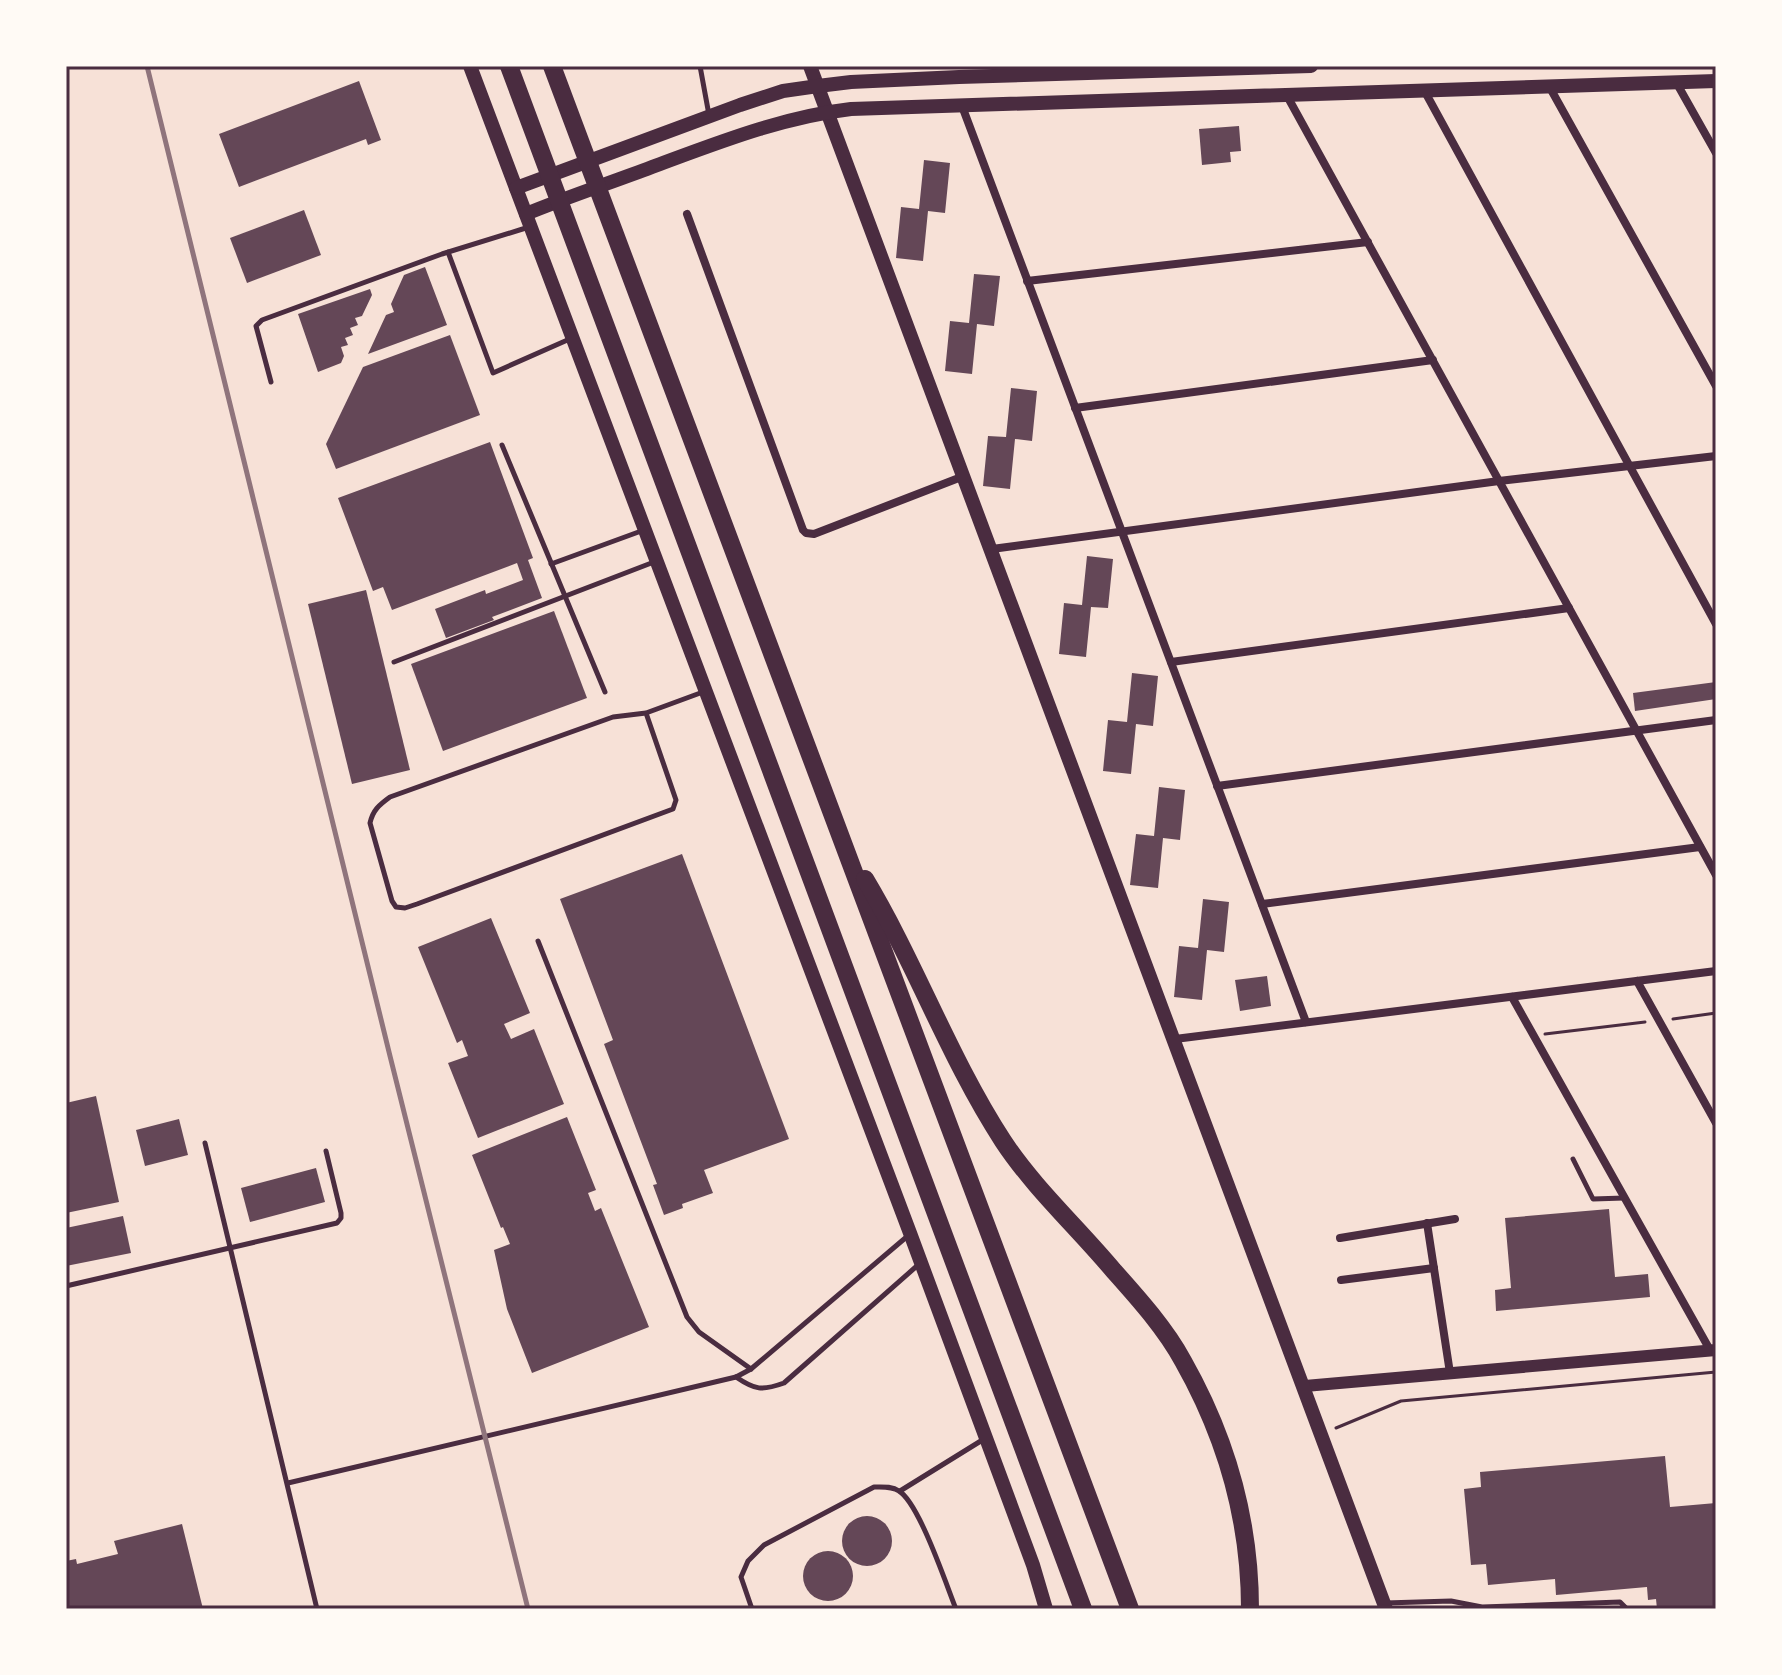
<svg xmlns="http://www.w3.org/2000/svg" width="1782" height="1675" viewBox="0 0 1782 1675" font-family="'Titillium Web',sans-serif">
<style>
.building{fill:#644757}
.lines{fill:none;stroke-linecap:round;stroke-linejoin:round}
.path{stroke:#4a2c40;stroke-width:3}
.service{stroke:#4a2c40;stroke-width:5}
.minor{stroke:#4a2c40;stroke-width:8}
.tertiary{stroke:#4a2c40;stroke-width:12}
.secondary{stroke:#4a2c40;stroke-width:14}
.motorway{stroke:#4a2c40;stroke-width:18}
.rail{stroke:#8f747c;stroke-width:5}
.neatline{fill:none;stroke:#4a2c40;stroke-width:3}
</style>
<rect width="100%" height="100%" fill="#f7e1d7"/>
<g class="building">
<polygon points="359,81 381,140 368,145 366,139 239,187 219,134"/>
<polygon points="1239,126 1241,151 1230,152 1231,162 1202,165 1199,129"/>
<polygon points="924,160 950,163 945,213 928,211 923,261 896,258 901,207 919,209"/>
<polygon points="304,210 321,255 247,283 230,238"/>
<polygon points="425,267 447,325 368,354 386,315 394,312 391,304 404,275"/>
<polygon points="974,274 1000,276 994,326 977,324 972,374 945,371 950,321 969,323"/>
<polygon points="370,289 372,295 362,316 355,318 358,325 350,328 353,335 345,338 348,345 341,347 344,356 341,363 318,372 298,314"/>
<polygon points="450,335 480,415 336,469 326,444 363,367"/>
<polygon points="1011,388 1037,391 1032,441 1015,439 1010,489 983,486 988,436 1006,437"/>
<polygon points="490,442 533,558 528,560 542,598 492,617 494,620 446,638 435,609 485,590 486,594 523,580 517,563 392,610 383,587 373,591 338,498"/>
<polygon points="1087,556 1113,559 1108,608 1091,607 1086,657 1059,654 1064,603 1082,605"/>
<polygon points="366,590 410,770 352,784 308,604"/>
<polygon points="554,611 587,698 443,751 411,664"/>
<polygon points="1132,673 1158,676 1153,726 1136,724 1131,774 1103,771 1108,720 1127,722"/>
<polygon points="1716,682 1716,699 1635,711 1633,693"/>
<polygon points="1159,787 1185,790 1180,840 1163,838 1158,888 1130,885 1136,834 1154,836"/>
<polygon points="682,854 789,1139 704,1170 713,1193 682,1204 683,1208 664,1215 653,1185 657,1184 604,1044 613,1040 560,899"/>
<polygon points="1203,899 1229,902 1224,952 1207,950 1202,1000 1174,997 1179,946 1198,948"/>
<polygon points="491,918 530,1013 504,1024 511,1039 534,1029 564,1104 478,1138 448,1063 468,1056 462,1040 457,1043 418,947"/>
<polygon points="1267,976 1271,1006 1240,1011 1235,980"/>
<polygon points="96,1096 119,1202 66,1213 66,1103"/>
<polygon points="567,1117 596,1190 588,1193 595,1211 601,1208 649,1327 532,1373 507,1309 494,1250 510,1244 503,1227 501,1228 472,1155"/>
<polygon points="179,1119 188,1155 145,1166 136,1130"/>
<polygon points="316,1168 325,1202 250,1222 241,1188"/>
<polygon points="1609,1209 1615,1277 1648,1274 1650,1297 1496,1311 1495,1290 1511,1288 1505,1218"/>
<polygon points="123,1216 131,1253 66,1266 66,1228"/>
<polygon points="1665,1456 1670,1507 1716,1503 1716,1609 1657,1609 1656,1599 1648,1600 1647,1587 1556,1595 1555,1579 1488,1585 1486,1564 1471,1565 1464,1489 1481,1487 1480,1472"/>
<circle cx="867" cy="1541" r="25"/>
<polygon points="182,1524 203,1609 66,1609 66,1561 76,1559 77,1564 118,1554 114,1541"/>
<circle cx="828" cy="1576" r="25"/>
</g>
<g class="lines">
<g class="path">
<polyline points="1673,1019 1716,1013"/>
<polyline points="1545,1034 1645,1022"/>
<polyline points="1336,1428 1401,1401 1716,1372"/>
</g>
<g class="service">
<polyline points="700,66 709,115"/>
<polyline points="448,252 493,373 572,338"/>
<polyline points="271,382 256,326 262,320 442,254 529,227"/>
<polyline points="502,445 605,692"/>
<polyline points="551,564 644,530"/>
<polyline points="394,662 654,562"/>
<path d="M646 713 676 800 673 809 417 904 405 908 396 907 392 901 370 823C373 810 379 805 390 797L613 717 646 713 703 692"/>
<polyline points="538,941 687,1317 699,1332 751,1369"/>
<polyline points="205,1143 317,1609"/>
<polyline points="1573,1159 1593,1199 1624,1198"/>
<polyline points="66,1286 337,1223 341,1218 341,1213 326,1151"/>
<path d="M736 1377C755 1390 762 1391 784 1383L918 1265"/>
<polyline points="288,1483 736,1377 751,1369 910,1234"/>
<polyline points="900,1491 984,1439"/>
<polyline points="1385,1603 1451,1601 1482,1607 1620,1602 1627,1609"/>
<path d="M752 1609 741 1577 748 1561 764 1545 874 1487C882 1487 892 1486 899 1491 919 1503 946 1584 956 1609"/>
</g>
<g class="minor">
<polyline points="1676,82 1716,153"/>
<polyline points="1549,86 1716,386"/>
<polyline points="1424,90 1716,624"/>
<polyline points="1286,94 1716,875"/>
<polyline points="962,106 1306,1022"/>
<polyline points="687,214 803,530 806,533 814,534 964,476"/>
<polyline points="1027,281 1368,242"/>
<polyline points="1075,408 1433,360"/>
<polyline points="992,549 1499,481 1716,456"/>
<polyline points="1171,662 1569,608"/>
<polyline points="1217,786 1716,720"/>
<polyline points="1262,904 1700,847"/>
<polyline points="1637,981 1716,1123"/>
<polyline points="1512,997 1710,1350"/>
<polyline points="1175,1039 1716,971"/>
<polyline points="1427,1223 1450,1373"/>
<polyline points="1340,1238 1455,1219"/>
<polyline points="1341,1280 1434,1268"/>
</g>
<polyline class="tertiary" points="1305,1386 1716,1350"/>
<g class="secondary">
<polyline points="470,66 910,1233 1033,1565 1046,1609"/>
<polyline points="810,66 1386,1609"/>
<polyline points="516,188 740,105 783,91 818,86 851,82 959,77 1311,66"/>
<path d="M526 214C567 197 610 183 652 167 717 143 782 117 851 109L1716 81"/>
</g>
<g class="motorway">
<polyline points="509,66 1083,1609"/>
<polyline points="552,66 1130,1609"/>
<path d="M865 879C916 964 949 1058 1003 1141 1034 1188 1077 1227 1113 1270 1138 1298 1165 1328 1183 1361 1226 1437 1250 1521 1250 1609"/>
</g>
<polyline class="rail" points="147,66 390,1056 528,1609"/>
</g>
<rect width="1782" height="1675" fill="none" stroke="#fffaf5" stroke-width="136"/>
<rect x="68" y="68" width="1646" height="1539" class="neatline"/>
</svg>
